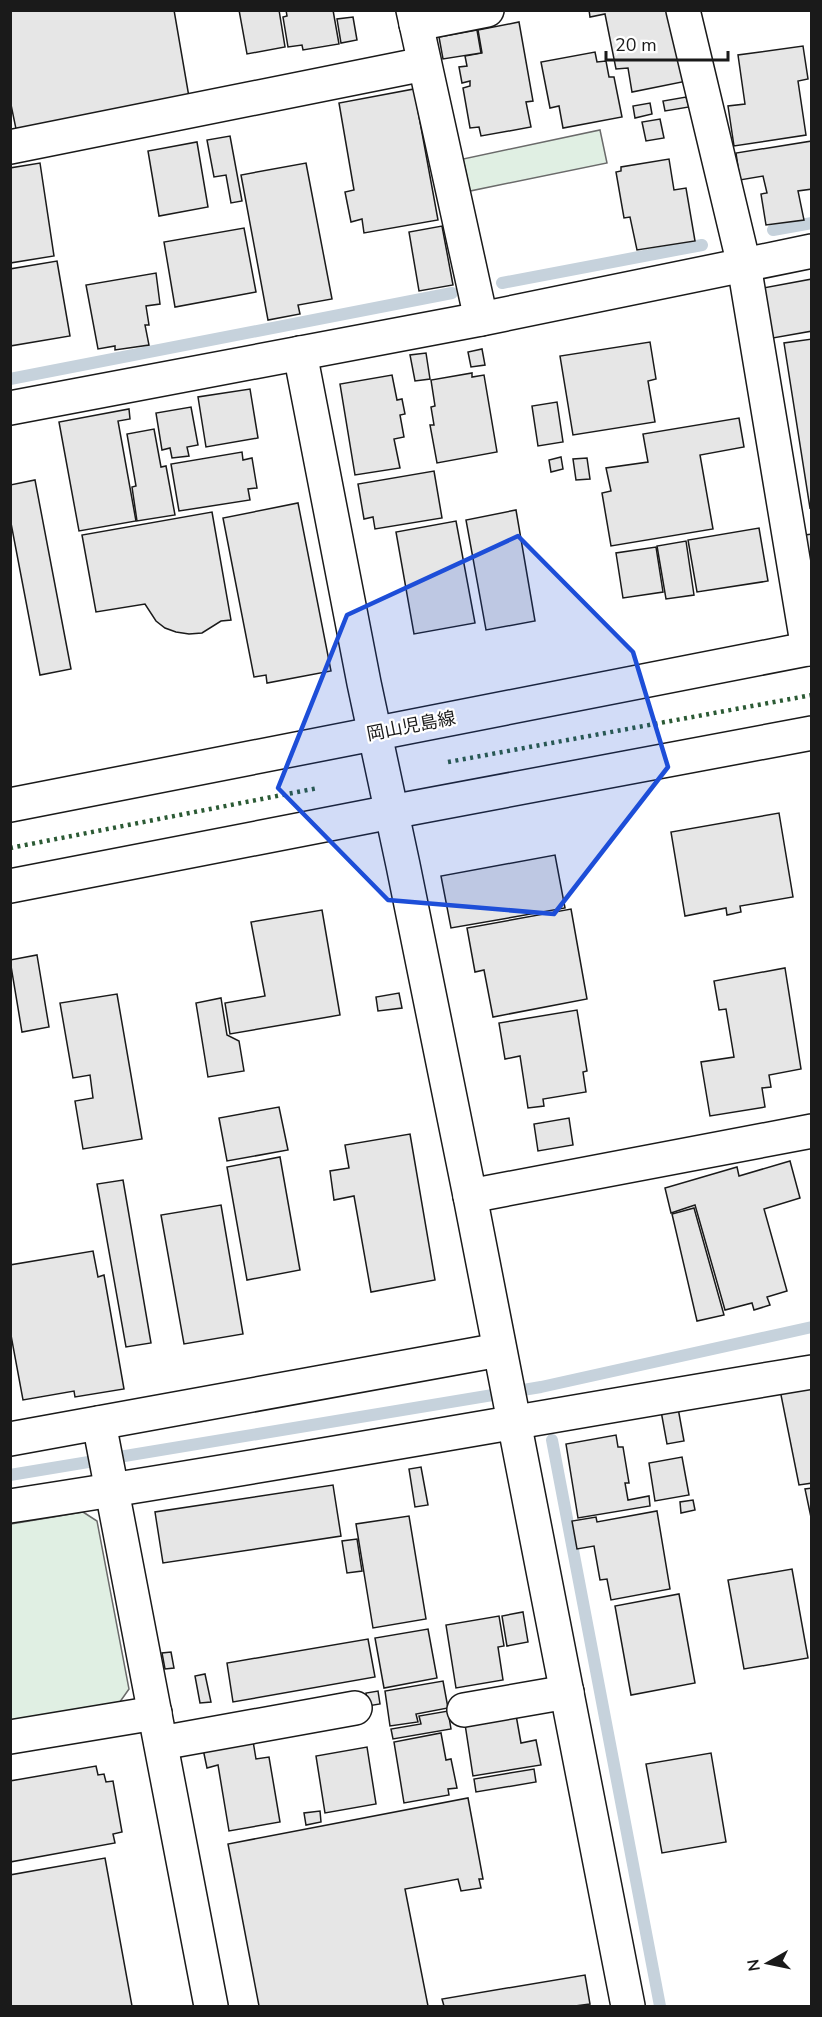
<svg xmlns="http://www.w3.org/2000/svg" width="822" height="2017" viewBox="0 0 822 2017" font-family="'Nunito Sans','Noto Sans JP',sans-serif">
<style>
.green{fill:#e0efe3;stroke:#6a6a6a;stroke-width:1.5}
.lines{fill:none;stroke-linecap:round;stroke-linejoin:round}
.stream{stroke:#c6d2dc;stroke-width:12}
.building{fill:#e6e6e6;stroke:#1a1a1a;stroke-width:1.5}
.minor-casing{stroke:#1a1a1a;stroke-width:36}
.major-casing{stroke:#1a1a1a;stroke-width:36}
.minor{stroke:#fff;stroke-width:33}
.major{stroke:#fff;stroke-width:33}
.hedge{stroke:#2b5a34;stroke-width:4.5;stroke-dasharray:3 4.5;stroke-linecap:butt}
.marked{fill:#1d4ed8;fill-opacity:0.2;stroke:#1d4ed8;stroke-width:4.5;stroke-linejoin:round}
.labels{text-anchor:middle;stroke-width:4.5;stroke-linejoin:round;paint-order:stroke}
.street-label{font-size:18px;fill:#1a1a1a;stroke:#fff}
</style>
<rect width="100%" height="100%" fill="#fff"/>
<g class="green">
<polygon points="600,130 607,163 470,191 463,159"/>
<polygon points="83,1512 97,1521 129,1689 117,1706 11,1723 11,1524"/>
</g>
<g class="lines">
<g class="stream">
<polyline points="773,230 812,223"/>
<polyline points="502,283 702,245"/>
<polyline points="10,379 452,293"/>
<polyline points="552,1440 660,2006"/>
<polyline points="10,1475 541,1387 812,1327"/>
</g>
</g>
<g class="building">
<polygon points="10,10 174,10 189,97 16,129 10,100"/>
<polygon points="239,10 279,10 285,47 247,54"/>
<polygon points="286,10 333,10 339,44 303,50 302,45 288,47 283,17 287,16"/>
<polygon points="589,10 674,10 687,81 632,92 628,68 616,69 605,14 590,17"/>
<polygon points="353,17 357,40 341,43 337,19"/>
<polygon points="519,22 533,101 526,102 531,127 481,136 479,127 470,128 463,88 470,86 470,81 462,83 459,67 467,66 465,56 482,53 478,30"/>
<polygon points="477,30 481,53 443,59 439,37"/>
<polygon points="803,46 808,79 798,81 806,135 734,146 728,106 745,104 738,55"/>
<polygon points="595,52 597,62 606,61 609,77 614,77 622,117 563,128 559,106 550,108 541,62"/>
<polygon points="414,89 438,220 364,233 362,219 351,222 345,192 354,190 339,103"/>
<polygon points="686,97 689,107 665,111 663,101"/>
<polygon points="650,103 652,114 635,118 633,106"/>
<polygon points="660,119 664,138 646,141 642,122"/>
<polygon points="230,136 242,201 231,203 226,175 214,177 207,140"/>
<polygon points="812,141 812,189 798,191 804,220 766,225 761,194 767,193 763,176 740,180 736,153"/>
<polygon points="197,142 208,207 159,216 148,151"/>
<polygon points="669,159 674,190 686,188 695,241 637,250 630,217 624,218 616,172 621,171 621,167"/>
<polygon points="40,163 54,256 10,263 10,168"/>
<polygon points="306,163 332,299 298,305 300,314 268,320 241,175"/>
<polygon points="442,226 453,285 419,291 409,232"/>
<polygon points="244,228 256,292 175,307 164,242"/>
<polygon points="57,261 70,336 10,346 10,269"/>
<polygon points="156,273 160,304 146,306 149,325 145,325 149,345 115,350 115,346 98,349 86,285"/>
<polygon points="812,279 812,331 773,338 763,288"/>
<polygon points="812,339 812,507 810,508 784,343"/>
<polygon points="650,342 656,379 648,381 655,422 573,435 560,356"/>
<polygon points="482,349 485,365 471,367 468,352"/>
<polygon points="426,353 430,379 415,381 410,355"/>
<polygon points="472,373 472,377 484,375 497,452 437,463 430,425 434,425 431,407 435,406 431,380"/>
<polygon points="392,375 397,400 402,399 405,414 400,415 404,437 394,439 400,468 355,475 340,384"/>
<polygon points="250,389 258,438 206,447 198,397"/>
<polygon points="557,402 563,442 538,446 532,406"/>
<polygon points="191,407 198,445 187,447 189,456 172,458 170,448 162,450 156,413"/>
<polygon points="129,409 130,419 118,421 136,521 79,531 59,422"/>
<polygon points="739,418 744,447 700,455 713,529 611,546 602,493 611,491 606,468 648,462 643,434"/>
<polygon points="154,429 161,467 166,466 175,515 137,521 132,487 136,486 127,434"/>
<polygon points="242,452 243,460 252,458 257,488 248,489 250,500 179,511 171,464"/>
<polygon points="561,457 563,469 551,472 549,460"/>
<polygon points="587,458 590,479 576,480 573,459"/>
<polygon points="434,471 442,518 375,529 373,517 364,519 358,484"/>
<polygon points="35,480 71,669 40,675 10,518 10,485"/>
<polygon points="298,503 331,671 267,683 266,675 254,677 223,518"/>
<polygon points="516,510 535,621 486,630 466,520"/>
<polygon points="212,512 231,620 221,621 202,633 189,634 176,632 165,628 156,621 145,604 96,612 82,535"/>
<polygon points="456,521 475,623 414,634 396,532"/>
<polygon points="759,528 768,581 697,592 688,540"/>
<polygon points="812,534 812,571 805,535"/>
<polygon points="686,541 694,595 666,599 657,546"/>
<polygon points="656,547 663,592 623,598 616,553"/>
<polygon points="779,813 793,897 740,906 741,912 727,915 726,908 685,916 671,832"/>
<polygon points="555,855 565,908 451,928 441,876"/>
<polygon points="571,909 587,999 493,1017 484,970 475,972 467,928"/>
<polygon points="322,910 340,1015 230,1034 225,1003 265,996 251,922"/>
<polygon points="37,955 49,1027 22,1032 10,960"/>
<polygon points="785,968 801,1069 769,1075 771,1087 762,1088 765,1107 710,1116 701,1062 734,1057 726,1009 719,1010 714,981"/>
<polygon points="399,993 402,1008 378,1011 376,997"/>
<polygon points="117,994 142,1139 83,1149 75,1101 93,1098 90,1075 73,1078 60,1003"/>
<polygon points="221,998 227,1035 239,1041 244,1071 208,1077 196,1003"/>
<polygon points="577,1010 587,1071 583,1072 586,1092 543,1099 544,1106 528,1108 520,1056 505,1059 499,1023"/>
<polygon points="279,1107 288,1150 227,1161 219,1118"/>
<polygon points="569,1118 573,1145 538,1151 534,1124"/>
<polygon points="410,1134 435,1280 371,1292 354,1196 334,1200 330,1171 349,1168 345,1145"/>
<polygon points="280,1157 300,1270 247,1280 227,1167"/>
<polygon points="790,1161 800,1198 764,1209 787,1291 767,1297 770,1305 754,1310 752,1303 725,1310 695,1205 671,1213 665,1188 737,1167 739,1176"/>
<polygon points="123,1180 151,1343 126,1347 97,1184"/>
<polygon points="221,1205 243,1334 184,1344 161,1215"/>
<polygon points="694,1208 724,1315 697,1321 672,1214"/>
<polygon points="93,1251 98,1277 104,1275 124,1389 75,1397 74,1391 23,1400 10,1330 10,1265"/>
<polygon points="812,1377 812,1483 799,1485 780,1390"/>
<polygon points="678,1408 684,1441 667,1444 661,1411"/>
<polygon points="616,1435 618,1447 623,1447 629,1483 625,1483 628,1500 649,1496 650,1506 578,1518 566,1444"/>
<polygon points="682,1457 689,1495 655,1501 649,1463"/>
<polygon points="421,1467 428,1505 415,1507 409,1469"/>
<polygon points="333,1485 341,1536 163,1563 155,1512"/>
<polygon points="812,1488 812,1522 805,1489"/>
<polygon points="693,1500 695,1510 681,1513 680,1502"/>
<polygon points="657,1511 670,1589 611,1600 607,1579 600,1580 594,1546 577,1549 572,1521 596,1517 597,1522"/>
<polygon points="409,1516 426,1619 373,1628 356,1524"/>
<polygon points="357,1539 362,1571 347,1573 342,1541"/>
<polygon points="792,1569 808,1658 744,1669 728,1580"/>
<polygon points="679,1594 695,1683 631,1695 615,1606"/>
<polygon points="523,1612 528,1642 507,1646 502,1616"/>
<polygon points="499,1616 504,1646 498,1647 503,1680 456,1688 446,1625"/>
<polygon points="428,1629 437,1678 384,1688 375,1638"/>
<polygon points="368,1639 375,1677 233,1702 227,1663"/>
<polygon points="171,1652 174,1668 165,1669 162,1653"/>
<polygon points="205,1674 211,1702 200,1703 195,1676"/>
<polygon points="443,1681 448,1708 416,1714 418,1722 390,1726 385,1691"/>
<polygon points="378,1691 380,1704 368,1706 366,1693"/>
<polygon points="448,1711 451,1729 393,1739 391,1729 421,1724 419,1716"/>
<polygon points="516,1715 521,1743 536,1740 541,1765 473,1776 465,1724"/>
<polygon points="441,1733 446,1760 451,1759 457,1788 448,1789 449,1795 404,1803 394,1742"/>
<polygon points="253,1741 256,1759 269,1757 280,1822 229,1831 218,1765 207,1768 203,1749"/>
<polygon points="367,1747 376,1804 325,1813 316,1756"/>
<polygon points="711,1753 726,1842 662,1853 646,1764"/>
<polygon points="96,1766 98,1775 104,1774 106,1782 113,1781 122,1832 113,1834 115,1843 10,1862 10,1781"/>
<polygon points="534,1769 536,1782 476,1792 474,1779"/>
<polygon points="468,1798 483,1879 479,1879 481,1888 461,1891 458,1879 405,1889 428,2006 259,2006 228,1844"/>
<polygon points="320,1811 321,1822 306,1825 304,1813"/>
<polygon points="105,1858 132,2006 10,2006 10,1875"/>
<polygon points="585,1975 590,2004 575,2006 444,2006 442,1999"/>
</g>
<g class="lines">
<defs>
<g id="minor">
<polyline points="413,10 481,319"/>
<polyline points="683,10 744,265 808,649"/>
<polyline points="416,24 487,10"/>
<polyline points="10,147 424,64"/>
<polyline points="300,353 364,683 403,865 470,1196 628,2006"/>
<polyline points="10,408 481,319 812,251"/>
<polyline points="470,1196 812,1131"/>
<polyline points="99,1423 211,2006"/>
<polyline points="10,1439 499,1350"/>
<path d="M10 1506C278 1465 544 1416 812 1372"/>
<polyline points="464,1710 567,1692"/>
<polyline points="10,1737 155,1713"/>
<polyline points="161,1743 355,1708"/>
</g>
<g id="major">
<polyline points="10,805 812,648"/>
<polyline points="10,886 391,812 812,733"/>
</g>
</defs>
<use href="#minor" class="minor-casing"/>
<use href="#major" class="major-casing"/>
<use href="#minor" class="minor"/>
<use href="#major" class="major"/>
<g class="hedge">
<polyline points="448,762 812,695"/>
<polyline points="10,848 318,788"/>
</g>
</g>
<path class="marked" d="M518 536 633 652 668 767 554 914 388 900 278 788 347 615Z"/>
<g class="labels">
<g class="street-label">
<text transform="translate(411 726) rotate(-11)" y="6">岡山児島線</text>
</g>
</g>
<rect width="822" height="2017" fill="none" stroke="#1a1a1a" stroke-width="24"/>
<g transform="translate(768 1963) rotate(261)" stroke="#ffffff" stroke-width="4.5" paint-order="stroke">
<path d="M0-4.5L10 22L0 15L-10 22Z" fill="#1a1a1a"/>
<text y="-9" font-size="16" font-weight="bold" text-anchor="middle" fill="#1a1a1a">N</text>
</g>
<path d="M606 51v9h122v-9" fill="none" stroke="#1a1a1a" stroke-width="3"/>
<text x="615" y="51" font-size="18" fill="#1a1a1a" stroke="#ffffff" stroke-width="4.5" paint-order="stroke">20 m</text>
</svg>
